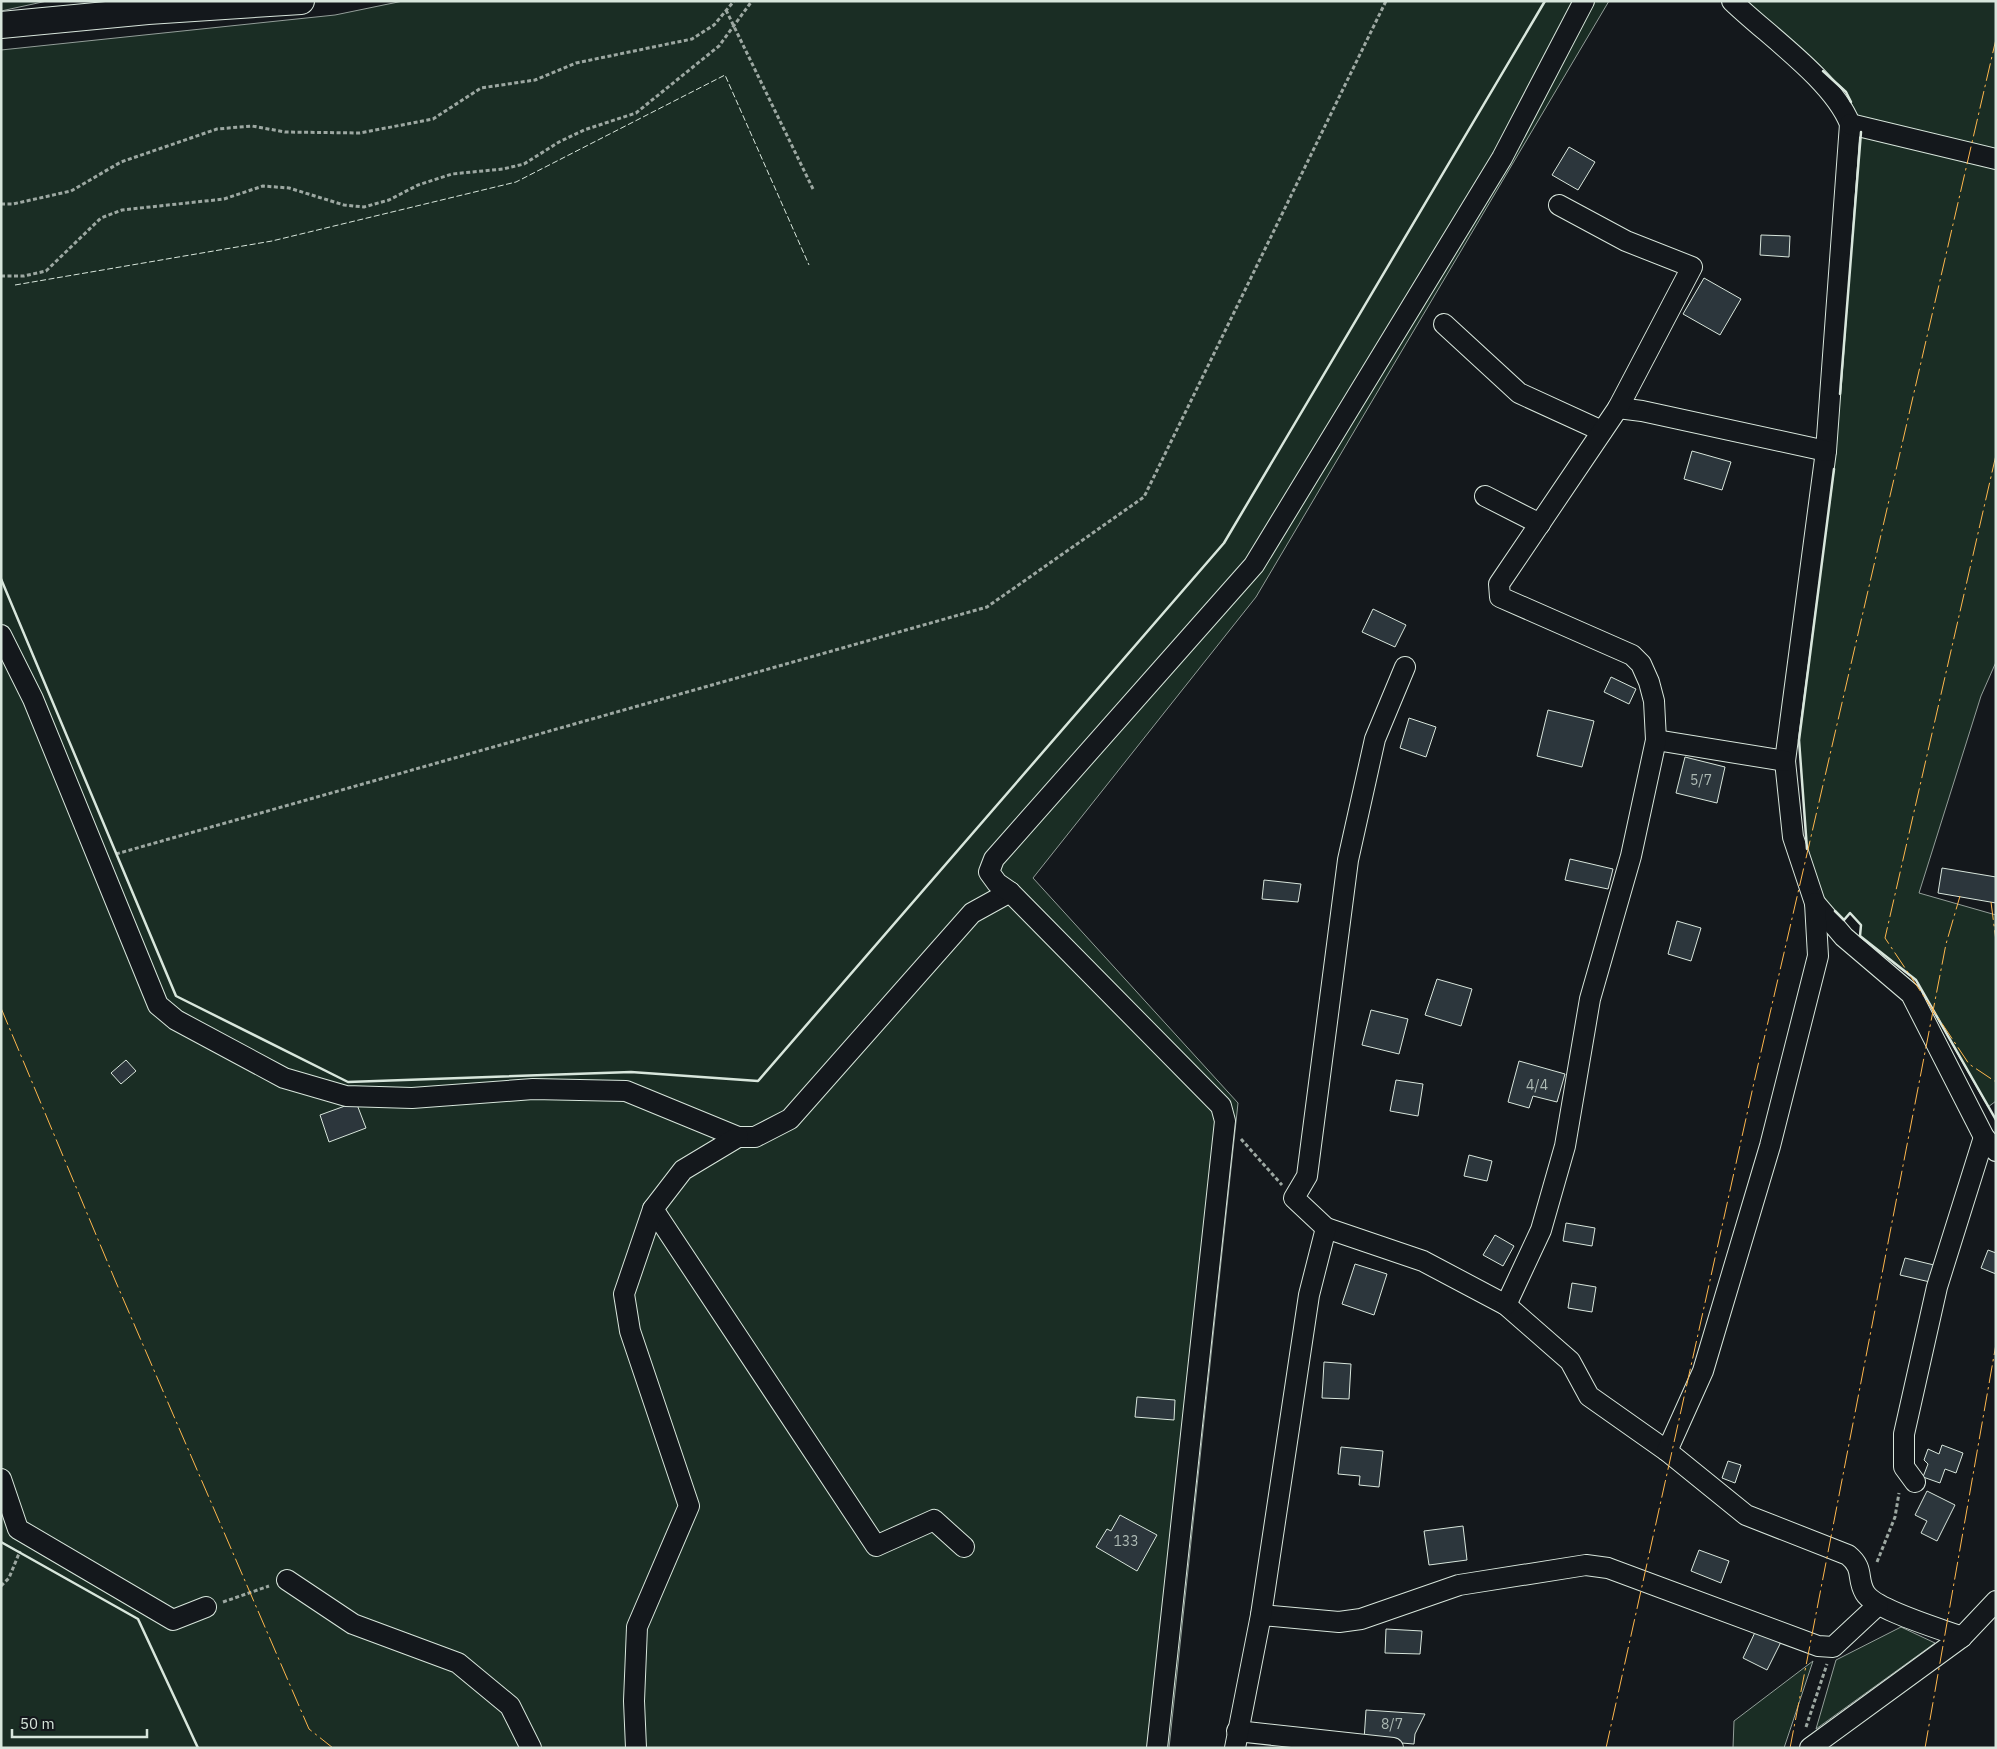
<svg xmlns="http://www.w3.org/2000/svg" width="1997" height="1749" viewBox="0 0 1997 1749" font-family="'IBM Plex Sans',sans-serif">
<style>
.green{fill:#1a2d24;stroke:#939e99}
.building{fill:#2c363c;stroke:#d8e6dc}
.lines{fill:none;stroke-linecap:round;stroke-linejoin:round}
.minor-casing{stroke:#d8e6dc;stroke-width:22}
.major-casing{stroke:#d8e6dc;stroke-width:28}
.path{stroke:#9da8a2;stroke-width:3;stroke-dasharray:4 2.5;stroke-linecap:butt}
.minor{stroke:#14181c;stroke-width:20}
.major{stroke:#14181c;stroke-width:26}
.fence{stroke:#d8e6dc;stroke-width:1;stroke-dasharray:6 2.5;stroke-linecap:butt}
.wall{stroke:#d8e6dc;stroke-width:2.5}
.power{stroke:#ffb74d;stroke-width:1;stroke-dasharray:18 4 2.5 4;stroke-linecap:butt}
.labels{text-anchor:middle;stroke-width:4;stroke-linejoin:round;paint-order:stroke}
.number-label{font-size:14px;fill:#adbab4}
</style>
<rect width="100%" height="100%" fill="#14181c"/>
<g class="green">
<polygon points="1,1 47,1 1,11"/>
<polygon points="403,1 1609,1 1256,597 1033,878 1238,1103 1169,1748 1,1748 1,50 335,15"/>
<polygon points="1745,1 1996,1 1996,662 1981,696 1919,893 1996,915 1996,1101 1988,1107 1916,981 1860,936 1861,925 1850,913 1844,920 1822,899 1807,849 1799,740 1834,467 1861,125 1846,91"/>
<polygon points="1901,1627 1935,1643 1816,1729 1836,1660"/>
<polygon points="1813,1661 1784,1748 1733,1748 1734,1721"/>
</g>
<g class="building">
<polygon points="1569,147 1595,162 1578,190 1552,175"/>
<polygon points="1761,235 1790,236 1789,257 1760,255"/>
<polygon points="1704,278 1741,299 1720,335 1683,314"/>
<polygon points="1692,451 1731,462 1722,490 1684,479"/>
<polygon points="1373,609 1406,625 1395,647 1362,632"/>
<polygon points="1611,677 1636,689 1629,704 1604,692"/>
<polygon points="1548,710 1594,721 1582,767 1537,756"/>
<polygon points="1409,718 1436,727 1426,757 1400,748"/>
<polygon points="1685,757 1725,767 1717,803 1676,793"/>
<polygon points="1570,859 1613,869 1608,889 1565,880"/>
<polygon points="1942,868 1996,877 1996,903 1938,893"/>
<polygon points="1264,880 1301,884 1298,902 1262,899"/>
<polygon points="1677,921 1701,928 1691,961 1668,954"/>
<polygon points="1437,979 1472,989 1461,1026 1425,1015"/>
<polygon points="1371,1010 1408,1019 1399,1054 1362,1045"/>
<polygon points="126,1060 136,1071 121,1084 111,1073"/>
<polygon points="1519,1061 1565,1074 1557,1102 1533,1096 1529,1108 1508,1102"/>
<polygon points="1396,1080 1423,1084 1418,1116 1390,1111"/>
<polygon points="356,1102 366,1128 329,1142 320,1115"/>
<polygon points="1469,1155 1492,1161 1487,1181 1464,1176"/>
<polygon points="1566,1223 1595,1228 1592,1246 1563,1241"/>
<polygon points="1495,1235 1514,1246 1503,1266 1483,1255"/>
<polygon points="1988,1250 1996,1253 1996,1274 1981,1268"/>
<polygon points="1905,1258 1934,1265 1930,1282 1900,1275"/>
<polygon points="1355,1264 1387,1274 1374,1315 1342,1304"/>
<polygon points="1572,1283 1596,1287 1592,1312 1568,1308"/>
<polygon points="1324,1362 1351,1364 1349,1399 1322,1398"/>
<polygon points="1137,1397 1175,1400 1174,1420 1135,1417"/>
<polygon points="1942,1445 1963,1453 1956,1473 1945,1469 1940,1483 1923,1477 1928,1464 1924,1460 1928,1449 1939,1454"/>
<polygon points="1341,1447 1383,1451 1379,1487 1359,1485 1360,1476 1338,1474"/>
<polygon points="1728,1461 1741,1465 1735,1483 1722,1478"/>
<polygon points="1927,1491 1955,1505 1937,1541 1921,1533 1927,1521 1915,1515"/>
<polygon points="1120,1515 1157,1535 1137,1571 1096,1547 1107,1529 1111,1531"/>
<polygon points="1463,1526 1467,1560 1429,1565 1424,1531"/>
<polygon points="1699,1550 1729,1561 1721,1583 1691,1571"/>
<polygon points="1757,1628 1782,1640 1767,1670 1743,1658"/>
<polygon points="1386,1629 1422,1631 1420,1654 1385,1653"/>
<polygon points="1366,1710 1425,1714 1415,1734 1414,1744 1364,1740"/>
</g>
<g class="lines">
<defs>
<g id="minor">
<path d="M1732 1C1767 35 1833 80 1850 124L1826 451 1785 761 1793 837 1815 903 1844 937 1911 994 1984 1137 1996 1151"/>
<polyline points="1850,124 1996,159"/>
<polyline points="1444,324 1519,393 1602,431"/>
<polyline points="1618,408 1642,411 1826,451"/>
<polyline points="1485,496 1540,524"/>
<polyline points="1,635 33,699 158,1005 176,1020 284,1078 346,1096 412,1098 533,1089 626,1091 738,1137 755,1137 790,1119 972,913 1010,892"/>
<path d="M1405 667 1375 739 1348 860 1307 1176 1294 1198 1326 1228 1423 1261 1506 1305 1570 1361 1589 1396 1667 1451 1746 1515 1848 1555C1865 1569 1856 1578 1865 1593 1875 1610 1941 1629 1962 1637"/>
<polyline points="1656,740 1785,761"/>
<polyline points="653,1209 876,1546 934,1520 964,1547"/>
<polyline points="1506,1305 1541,1230 1565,1146 1590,999 1631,856 1656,740 1654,701 1649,682 1641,664 1632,655 1500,597 1499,584 1618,408 1692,267 1626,241 1559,205"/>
<polyline points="1667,1451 1703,1371 1770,1146 1818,956 1815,903"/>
<polyline points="1,1479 18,1529 173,1620 206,1607"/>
<polyline points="1915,1482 1904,1467 1904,1434 1937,1287 1984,1137"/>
<polyline points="287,1580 353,1624 458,1663 510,1706 531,1748"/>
<polyline points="1261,1615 1339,1622 1361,1619 1459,1585 1586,1565 1608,1568 1818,1646 1833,1647 1878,1605"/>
<polyline points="1237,1731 1393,1748"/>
<polyline points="636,1748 634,1701 637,1627 689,1506 630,1331 624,1294 653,1209 683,1170 738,1137"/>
<polyline points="1157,1748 1225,1121 1221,1106 1010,892 997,883 989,872 994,859 1254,565 1502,158 1584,1"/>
<polyline points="1235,1748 1261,1615 1309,1295 1326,1228"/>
<polyline points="1810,1748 1962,1637 1996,1601"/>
</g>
<polyline id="major" points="1,25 148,11 301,1"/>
</defs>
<use href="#minor" class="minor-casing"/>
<use href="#major" class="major-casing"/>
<g class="path">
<polyline points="726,10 813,189"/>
<polyline points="1,204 13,204 71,191 121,162 217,129 252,126 285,132 360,133 433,119 481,88 535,80 576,63 692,39 714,25 734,1"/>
<polyline points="1,276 24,276 46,271 101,218 122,210 224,199 263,186 289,188 344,205 364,207 389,200 418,185 452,174 503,169 524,164 559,142 584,130 636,113 719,46 752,1"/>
<polyline points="116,854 987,607 1144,497 1386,1"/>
<polyline points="1241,1139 1282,1185"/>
<polyline points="1877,1562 1895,1517 1899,1493"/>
<polyline points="1,1586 9,1578 20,1551"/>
<polyline points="223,1602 269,1586"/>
<polyline points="1806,1727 1827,1664"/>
</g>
<use href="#minor" class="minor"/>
<use href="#major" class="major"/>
<polyline class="fence" points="15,285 272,241 516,182 725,75 809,265"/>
<g class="wall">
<polyline points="1823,71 1846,92 1851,102"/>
<polyline points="1840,394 1861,132"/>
<polyline points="1,579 176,996 348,1082 631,1072 758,1081 1224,543 1545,1"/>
<polyline points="1807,849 1799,740 1834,469"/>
<polyline points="1835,911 1844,920 1850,913 1861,925 1860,936 1916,980 1996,1120"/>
<polyline points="1,1542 138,1619 198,1748"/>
</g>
<g class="power">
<polyline points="1996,455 1885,938 1969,1064 1996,1082"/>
<polyline points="1991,902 1996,941"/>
<polyline points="1,1008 115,1280 309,1729 333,1748"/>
<polyline points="1606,1748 1755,1078 1996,39"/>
<polyline points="1790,1748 1946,944 1960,896"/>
<polyline points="1925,1748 1996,1344"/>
</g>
</g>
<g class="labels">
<g class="number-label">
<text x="1701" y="785">5/7</text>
<text x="1537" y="1090">4/4</text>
<text x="1126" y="1546">133</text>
<text x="1392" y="1729">8/7</text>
</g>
</g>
<rect width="1997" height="1749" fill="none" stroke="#d8e6dc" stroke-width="5"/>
<path d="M12 1729v8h135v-8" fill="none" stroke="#d8e6dc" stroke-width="2.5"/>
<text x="20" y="1729" font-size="15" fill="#d8e6dc" stroke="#14181c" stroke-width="4" paint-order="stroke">50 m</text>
</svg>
